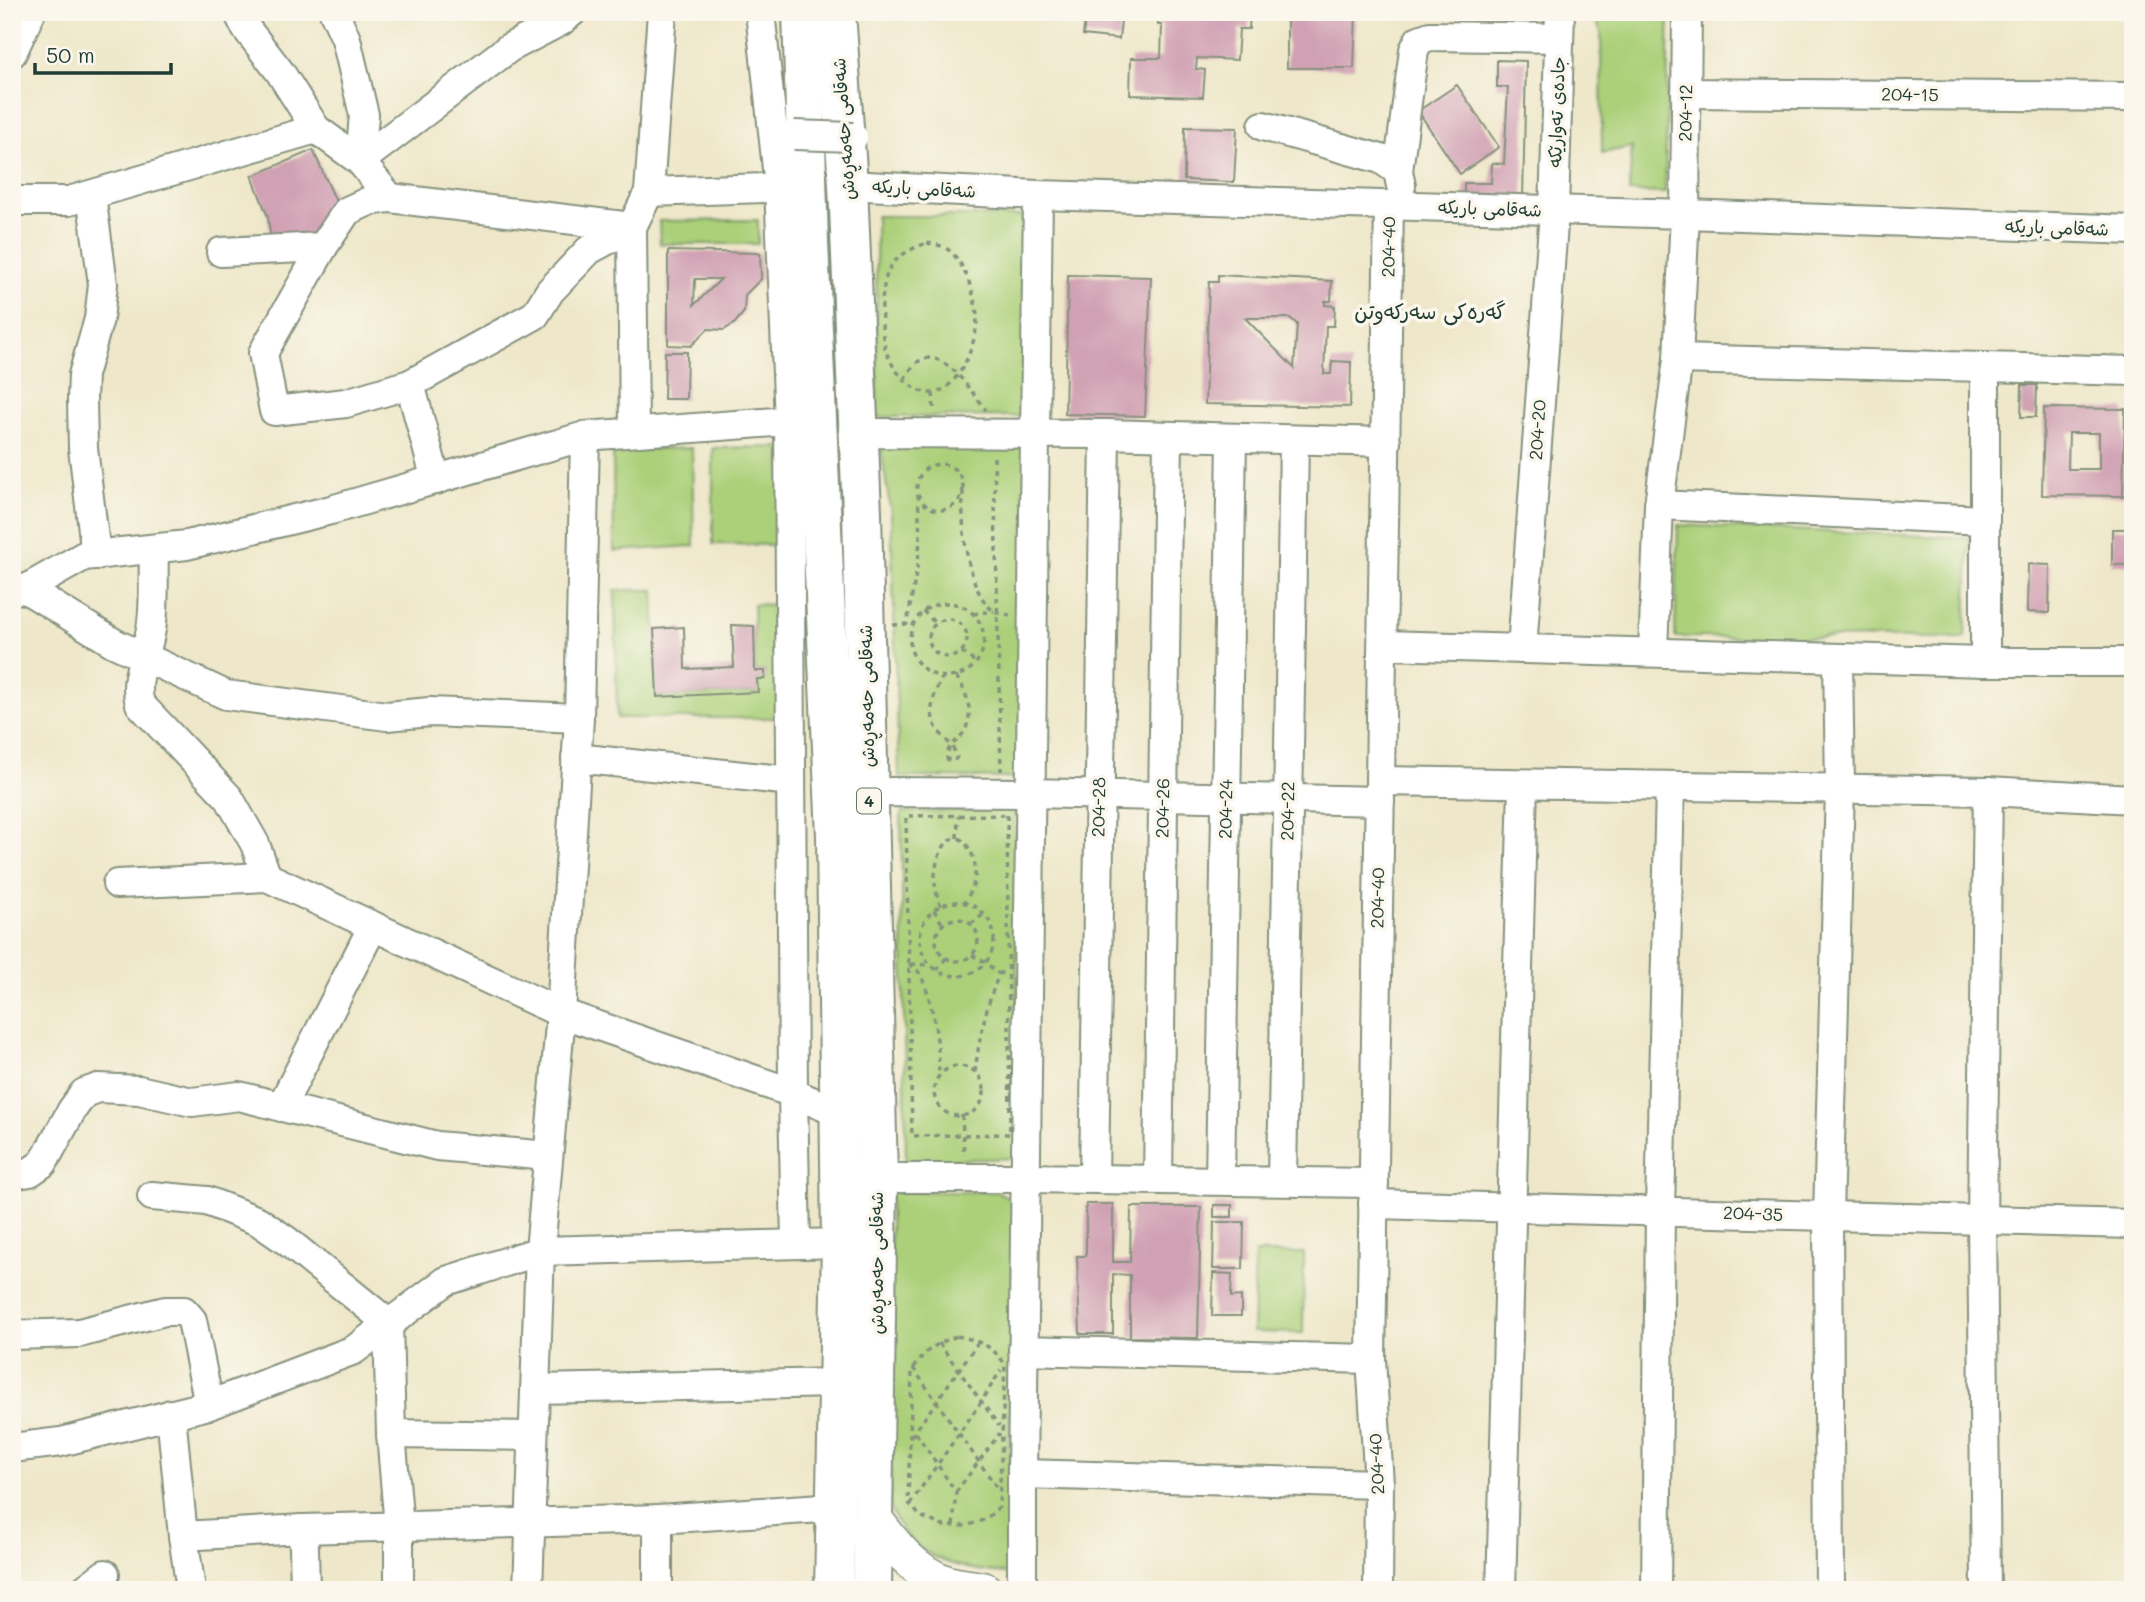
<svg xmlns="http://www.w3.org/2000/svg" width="2145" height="1602" viewBox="0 0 2145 1602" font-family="Mali,'Playpen Sans Arabic',sans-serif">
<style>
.green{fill:#abd079;stroke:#658656;stroke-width:2}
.building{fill:#d0a0b3;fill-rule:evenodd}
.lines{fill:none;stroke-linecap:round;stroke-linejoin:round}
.minor-casing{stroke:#86927e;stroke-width:32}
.major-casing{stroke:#86927e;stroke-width:38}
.highway-casing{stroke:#86927e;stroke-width:42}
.path{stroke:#86927e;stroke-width:3.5;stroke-dasharray:5 5;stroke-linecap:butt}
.minor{stroke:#fff;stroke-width:28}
.major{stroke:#fff;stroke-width:35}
.highway{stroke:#fff;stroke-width:38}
.minor-bridge-casing{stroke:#86927e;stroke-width:32;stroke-linecap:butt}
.minor-bridge{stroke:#fff;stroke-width:28}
.labels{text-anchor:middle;stroke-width:7;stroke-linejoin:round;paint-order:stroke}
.shield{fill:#fbf7ec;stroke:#61756b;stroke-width:2}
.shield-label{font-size:16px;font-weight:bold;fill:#1f3d34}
.street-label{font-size:18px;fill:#1f3d34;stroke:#fbf7ec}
.quarter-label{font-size:21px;fill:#1f3d34;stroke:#fbf7ec}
</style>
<rect width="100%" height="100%" fill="#fbf7ec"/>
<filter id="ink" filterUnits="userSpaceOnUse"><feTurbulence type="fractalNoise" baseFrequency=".0143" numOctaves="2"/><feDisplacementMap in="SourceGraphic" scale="14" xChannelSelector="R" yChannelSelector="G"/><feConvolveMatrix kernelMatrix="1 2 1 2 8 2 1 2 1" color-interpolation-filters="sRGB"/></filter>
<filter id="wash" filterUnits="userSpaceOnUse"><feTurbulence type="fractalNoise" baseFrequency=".00686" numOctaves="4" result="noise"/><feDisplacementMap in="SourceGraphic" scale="28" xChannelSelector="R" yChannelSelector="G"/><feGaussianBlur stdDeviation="1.57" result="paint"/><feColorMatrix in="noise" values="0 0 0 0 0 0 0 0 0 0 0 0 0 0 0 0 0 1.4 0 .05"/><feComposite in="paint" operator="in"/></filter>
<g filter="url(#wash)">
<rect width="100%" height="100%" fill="#eee7c9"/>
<g class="green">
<polygon points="1593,12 1669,12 1665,193 1629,192 1632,147 1602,153 1601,33"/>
<polygon points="876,216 1030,216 1030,416 877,417"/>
<polygon points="758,220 758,244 660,244 659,221"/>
<polygon points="880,443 1028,445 1022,778 899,777 891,513"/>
<polygon points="781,447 781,545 713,544 713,448"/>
<polygon points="692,448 694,546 614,551 613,450"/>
<polygon points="1678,525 1970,538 1965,638 1675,637"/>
<polygon points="615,590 654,590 658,697 758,692 757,679 765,679 765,671 755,671 753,604 781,605 782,718 617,718"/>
<polygon points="1014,810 1020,1158 906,1161 901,812"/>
<path d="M890 1192H998L1011 1199 1014 1206 1007 1573C959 1570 911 1559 891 1510Z"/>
<polygon points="1255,1253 1304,1253 1303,1333 1253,1332"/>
</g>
<g id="blocks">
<g class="building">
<polygon points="1086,12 1122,12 1119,39 1083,35"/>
<polygon points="1158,12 1250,12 1249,29 1239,29 1237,60 1197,58 1196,69 1205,70 1203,97 1130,95 1131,58 1161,58 1162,25 1158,25"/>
<polygon points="1287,12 1356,12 1354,68 1287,68"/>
<polygon points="1497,60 1526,61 1523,199 1464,198 1464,183 1491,183 1492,163 1504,164 1508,87 1497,87"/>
<polygon points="1457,85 1499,147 1460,174 1418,111"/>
<polygon points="1185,127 1237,128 1234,182 1184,180"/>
<polygon points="313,150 337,204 315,239 271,242 268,217 252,176"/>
<path d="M668 251 760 253 761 279 745 295 744 312 735 323 724 330 708 329 691 346 668 345ZM695 279H721L694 305Z"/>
<polygon points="1068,275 1151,277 1145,416 1065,414"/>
<path d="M1218 275 1332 281 1331 301H1325V305L1335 306 1334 326H1326L1324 374H1331L1332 361 1351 362 1350 407 1205 404 1209 282H1218ZM1245 318H1290L1297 324 1294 368Z"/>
<polygon points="665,352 687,352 686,399 664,399"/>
<polygon points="2022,385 2037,385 2036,417 2021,417"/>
<path d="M2044 408 2125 409 2123 496 2042 495ZM2069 433H2099V469H2068Z"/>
<rect x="2112" y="529" width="18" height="36"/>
<polygon points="2028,564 2050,565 2049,613 2027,612"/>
<polygon points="732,625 754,626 755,671 765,671 765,679 757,679 758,692 657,697 654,629 684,627 685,669 734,667"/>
<polygon points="1086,1204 1113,1204 1113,1262 1130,1262 1131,1207 1201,1207 1198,1338 1130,1337 1130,1275 1113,1274 1113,1334 1080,1334 1077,1256 1086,1256"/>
<rect x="1214" y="1205" width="18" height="12"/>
<polygon points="1214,1222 1244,1222 1243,1269 1213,1269"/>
<polygon points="1213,1273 1232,1274 1231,1297 1241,1296 1241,1316 1212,1316"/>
</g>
</g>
</g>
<g filter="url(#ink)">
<use href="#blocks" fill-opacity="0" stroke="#86927e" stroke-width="2"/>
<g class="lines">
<defs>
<g id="minor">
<polyline points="238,12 246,28 280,72 316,129 360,161 390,198"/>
<polyline points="334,12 346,39 364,115 360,161"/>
<polyline points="760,12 779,187 789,421 793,1093 796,1244"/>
<polyline points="12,53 31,12"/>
<polyline points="1686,93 2133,97"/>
<polyline points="1263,126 1381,159 1398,171 1401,186"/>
<polyline points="360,161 509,48 561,21 572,12"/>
<polyline points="1398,171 1414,50 1419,40 1430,36 1559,38"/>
<polyline points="848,185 1038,195 1685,214 2133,230"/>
<polyline points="649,192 797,187"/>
<polyline points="91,195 103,284 99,319 83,375 82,400 83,448 96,555"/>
<polyline points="12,201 69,201 316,129"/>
<polyline points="323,247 347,211 369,201 390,198 632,227 634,432"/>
<polyline points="221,252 323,247 263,353 274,411 346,403 410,384 436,480"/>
<polyline points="1678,359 2133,371"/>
<polyline points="410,384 535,315 550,291 589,250 632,227 649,192 662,12"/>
<polyline points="859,435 875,433 1105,434 1386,442"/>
<polyline points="1659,505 1985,520"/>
<path d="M154 549C153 573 155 598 152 622 150 649 132 677 140 704L229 798 255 844 267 877"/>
<polyline points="26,589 84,556 187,545 331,510 585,436 789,421"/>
<polyline points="12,590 26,589 114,643 226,695 387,716 430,712 579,718"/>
<polyline points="1384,645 1985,662 2133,662"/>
<polyline points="1522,649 1554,211 1560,12"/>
<polyline points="1653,651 1659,505 1678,359 1685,214 1687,12"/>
<polyline points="1985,662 1985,368"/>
<polyline points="576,758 791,781"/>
<polyline points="1380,781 1988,791 2133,799"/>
<polyline points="869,793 893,792 1030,793 1380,801"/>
<polyline points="117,884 267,877 561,1013 793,1093 841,1114"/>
<polyline points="281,1107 373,926"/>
<polyline points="12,1175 30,1172 43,1163 72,1110 84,1093 98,1088 139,1090 192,1102 239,1096 437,1146 548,1156"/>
<polyline points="878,1178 1025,1178 1374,1183"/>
<polyline points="1094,1179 1105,434"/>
<polyline points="1158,1179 1168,436"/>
<polyline points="1220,1180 1232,438"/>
<polyline points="1282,1181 1294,440"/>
<polyline points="152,1196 207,1201 258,1221 287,1241 388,1323 391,1434 399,1527 399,1590"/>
<polyline points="1373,1204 2133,1224"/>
<polyline points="12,1335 79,1333 165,1311 184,1311 192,1320 209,1405"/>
<polyline points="1023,1350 1371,1359"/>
<polyline points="535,1389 839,1383"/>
<polyline points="171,1414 183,1536 191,1590"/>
<polyline points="391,1434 532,1436"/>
<polyline points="12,1448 61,1442 209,1405 354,1350 446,1281 540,1251 841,1243"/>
<polyline points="1022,1474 1379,1484"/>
<polyline points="302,1529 304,1548 305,1590"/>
<polyline points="183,1536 302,1529 658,1519 837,1507"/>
<polyline points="84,1590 105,1574"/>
<polyline points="528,1590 540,1251 561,1013 579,718 585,436"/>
<polyline points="658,1590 658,1519"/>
<polyline points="1022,1590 1022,1474 1038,195"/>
<polyline points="1378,1590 1379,1484 1371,1359 1389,205"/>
<polyline points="1501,1590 1523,784"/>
<polyline points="1656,1590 1660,1211 1670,786"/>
<polyline points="1830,1590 1828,1216 1840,789 1838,658"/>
<polyline points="1986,1590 1982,1220 1988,791"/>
</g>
<path id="major" d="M874 1518C893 1544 914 1572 946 1583 958 1587 971 1587 984 1590"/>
<g id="highway">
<polyline points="802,12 809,243 836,836 841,1243 834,1590"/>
<polyline points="836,12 848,185 862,513 878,1178 872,1590"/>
</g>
</defs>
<use href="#minor" class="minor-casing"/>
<use href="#major" class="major-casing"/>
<use href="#highway" class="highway-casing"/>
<g class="path">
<path d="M927 243C933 244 942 245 947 249 964 259 976 298 977 316 978 340 959 392 931 393 911 393 892 369 886 351 880 331 879 284 891 266 898 255 915 247 927 243Z"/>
<path d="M904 379C909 372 915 361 924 359 947 351 973 395 986 410"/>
<polyline points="933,393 934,412"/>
<polyline points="994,457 1001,771"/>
<circle cx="940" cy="487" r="23"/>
<path d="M963 491C961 521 966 592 994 611 997 614 1005 614 1010 615"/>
<circle cx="947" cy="640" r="37"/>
<polyline points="923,611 936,624"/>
<polyline points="973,614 994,611"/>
<circle cx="948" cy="638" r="19"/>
<polyline points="893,625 907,624 918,562 920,539 918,494"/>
<polyline points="962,652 975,662"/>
<path d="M943 676C933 695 925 715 941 734 948 742 954 747 957 757L954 761 947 759C947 746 953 745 961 736 976 718 968 692 955 675"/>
<polygon points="1007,815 1010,1134 912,1136 906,816"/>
<polyline points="957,838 958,816"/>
<circle cx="957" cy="939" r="37"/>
<path d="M941 906C932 886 933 866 943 848 946 843 949 839 955 838 961 838 961 839 965 843 980 860 978 886 963 903"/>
<polyline points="934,910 943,925"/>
<circle cx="957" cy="940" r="21"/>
<polyline points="971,924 984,914"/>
<polyline points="972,955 986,963 999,974"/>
<path d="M909 964C912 966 915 968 918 971 931 989 942 1054 938 1077"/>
<polyline points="911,964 930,965"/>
<polyline points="937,970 946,958"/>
<circle cx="959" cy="1091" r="25"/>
<path d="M975 1072C979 1038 986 1006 999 974L1006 970"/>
<polyline points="962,1115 964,1155"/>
<path d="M957 1336C980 1341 990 1344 1005 1364L999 1507 986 1519 966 1526H943L920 1516 908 1502 912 1370C925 1350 935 1344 957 1336Z"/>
<polyline points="939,1343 999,1426"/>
<polyline points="913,1368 998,1489"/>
<polyline points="916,1433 956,1492 953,1526"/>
<polyline points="912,1436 979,1341"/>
<polyline points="956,1492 1000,1433"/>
<polyline points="910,1504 981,1402 1001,1370"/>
</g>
<use href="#minor" class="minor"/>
<use href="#major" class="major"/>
<use href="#highway" class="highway"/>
<defs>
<polyline id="minor-bridge" points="794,135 853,137"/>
</defs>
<use href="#minor-bridge" class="minor-bridge-casing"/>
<use href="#minor-bridge" class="minor-bridge"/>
</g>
</g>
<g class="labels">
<rect class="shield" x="857" y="788.5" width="24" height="25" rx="5"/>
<g class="shield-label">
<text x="869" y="807">4</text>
</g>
<g class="street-label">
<text transform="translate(1910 95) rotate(1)" y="6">204-15</text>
<text transform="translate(1557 112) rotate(-88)" y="6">جادەی تەوارێکە</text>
<text transform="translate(1686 113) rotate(-89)" y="6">204-12</text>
<text transform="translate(844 129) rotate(-94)" y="6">شەقامی حەمەڕەش</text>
<text transform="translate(924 189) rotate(3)" y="6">شەقامی باریکە</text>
<text transform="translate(1490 209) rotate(2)" y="6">شەقامی باریکە</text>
<text transform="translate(2057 228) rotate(2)" y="6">شەقامی باریکە</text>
<text transform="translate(1389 247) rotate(-89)" y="6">204-40</text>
<text transform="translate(1538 430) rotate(-86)" y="6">204-20</text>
<text transform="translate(867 696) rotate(-91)" y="6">شەقامی حەمەڕەش</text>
<text transform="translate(1099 807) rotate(-89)" y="6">204-28</text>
<text transform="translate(1163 808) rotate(-89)" y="6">204-26</text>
<text transform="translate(1226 809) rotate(-89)" y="6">204-24</text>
<text transform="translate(1288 811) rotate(-89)" y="6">204-22</text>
<text transform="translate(1378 898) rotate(-89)" y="6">204-40</text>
<text transform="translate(1753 1214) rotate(2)" y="6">204-35</text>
<text transform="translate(877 1263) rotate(-90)" y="6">شەقامی حەمەڕەش</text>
<text transform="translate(1377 1464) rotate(-93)" y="6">204-40</text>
</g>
<g class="quarter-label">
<text x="1430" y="319">گەرەکی سەرکەوتن</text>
</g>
</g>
<rect width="2145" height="1602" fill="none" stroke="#fbf7ec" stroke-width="42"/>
<path d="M35 63v10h136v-10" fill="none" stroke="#1f3d34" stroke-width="3.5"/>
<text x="46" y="63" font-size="21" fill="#1f3d34" stroke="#fbf7ec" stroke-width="5" paint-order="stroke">50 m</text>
</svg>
